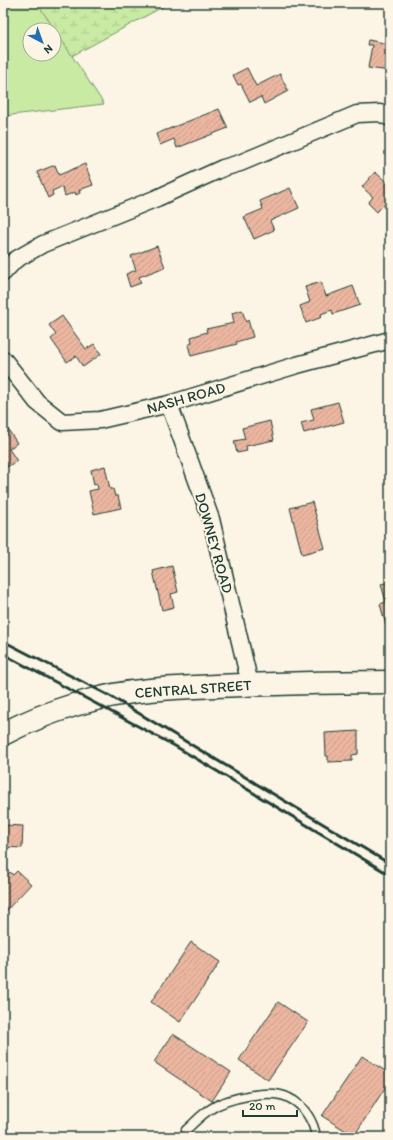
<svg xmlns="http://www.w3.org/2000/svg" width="393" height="1140" viewBox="0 0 393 1140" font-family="Itim,sans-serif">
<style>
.wetland{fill:url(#wetland-marsh);stroke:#74946c;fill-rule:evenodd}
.park{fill:#c9eaa3;stroke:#74946c;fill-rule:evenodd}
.building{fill:url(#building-hatch);stroke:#1f3d34}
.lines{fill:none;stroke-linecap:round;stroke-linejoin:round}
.lane-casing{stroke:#1f3d34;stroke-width:11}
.street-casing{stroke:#1f3d34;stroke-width:19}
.secondary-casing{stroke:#1f3d34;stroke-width:25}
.lane{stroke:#fcf5e5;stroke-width:8}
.street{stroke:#fcf5e5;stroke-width:16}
.secondary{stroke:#fcf5e5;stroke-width:22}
.rail{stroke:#1f3d34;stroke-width:3}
.labels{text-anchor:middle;stroke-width:4;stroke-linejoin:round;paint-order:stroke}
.street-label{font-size:15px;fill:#1f3d34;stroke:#fcf5e5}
</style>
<defs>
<pattern id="wetland-marsh" width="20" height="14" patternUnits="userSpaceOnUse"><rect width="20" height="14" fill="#c9eaa3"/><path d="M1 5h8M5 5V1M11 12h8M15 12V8" fill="none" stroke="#acca8d"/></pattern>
<pattern id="building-hatch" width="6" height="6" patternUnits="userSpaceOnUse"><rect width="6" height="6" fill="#ecb6a0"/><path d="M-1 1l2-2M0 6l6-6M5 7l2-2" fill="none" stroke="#ca9d8a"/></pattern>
</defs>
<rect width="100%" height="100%" fill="#fcf5e5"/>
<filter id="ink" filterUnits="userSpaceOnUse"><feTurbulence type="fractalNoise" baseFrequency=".025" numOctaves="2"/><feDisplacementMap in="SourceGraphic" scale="8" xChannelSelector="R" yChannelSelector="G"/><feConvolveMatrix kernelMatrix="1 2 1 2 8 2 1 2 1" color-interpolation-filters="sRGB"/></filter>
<g filter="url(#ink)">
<path class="wetland" d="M3 3H170L3 93ZM30 30H54V54H30Z"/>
<path class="park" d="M3 3H37L104 104 3 116ZM30 30H54V54H30Z"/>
<g class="building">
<polygon points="368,40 390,44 390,71 368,68 372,45 367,45"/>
<polygon points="247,68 256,86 280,74 288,91 264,104 261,97 250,102 241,84 238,85 233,75"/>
<polygon points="219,109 228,128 177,148 174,139 160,145 156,134"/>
<polygon points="85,164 93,185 79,190 80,193 76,195 75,192 65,196 62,187 52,191 53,195 48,198 37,172 55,165 59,175"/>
<polygon points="375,172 390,185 390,211 383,205 377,212 368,203 373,197 362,187"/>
<polygon points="290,188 299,208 270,221 274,230 254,239 244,217 263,209 260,201"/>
<polygon points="157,246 165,267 139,277 141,283 130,287 126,274 136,270 131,256"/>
<polygon points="321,282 326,296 353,286 360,305 333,314 332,310 321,314 322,317 306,323 300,306 310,302 305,287"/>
<polygon points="242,310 246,322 248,320 253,337 236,342 237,344 191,356 188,345 192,343 191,337 207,332 206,329 234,323 232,313"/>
<polygon points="62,316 86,349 94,344 101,354 83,367 76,356 67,362 51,339 56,335 49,325"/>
<polygon points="338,402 344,422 304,433 301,423 314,420 311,409"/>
<polygon points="270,421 274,440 246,446 247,451 237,453 234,441 245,439 242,428"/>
<polygon points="3,422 17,443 9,449 17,461 5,468 3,464"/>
<polygon points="105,466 110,489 113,489 115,496 118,496 121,508 94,514 89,491 98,489 97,484 94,485 91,470"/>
<polygon points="312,502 325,548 302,554 290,508"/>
<polygon points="172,566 178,592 171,594 174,607 162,610 153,571"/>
<polygon points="390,582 390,629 387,629 380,604 386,602 381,584"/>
<polygon points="358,731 358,754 352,755 352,761 328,762 328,756 326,756 325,733"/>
<polygon points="3,825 23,826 22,848 3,847"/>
<polygon points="17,871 31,884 3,914 3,879 10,872 13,875"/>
<polygon points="191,942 220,962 180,1022 151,1002"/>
<polygon points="278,1002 308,1022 268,1080 239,1060"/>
<polygon points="173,1034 231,1072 212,1101 154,1062"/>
<polygon points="362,1056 390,1074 390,1080 354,1136 322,1116"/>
</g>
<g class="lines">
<defs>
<path id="lane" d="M186 1130C194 1123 201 1115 209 1110 226 1098 271 1088 289 1098 304 1105 314 1122 316 1137"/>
<g id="street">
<polyline points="3,273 15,260 43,244 157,198 223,168 240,163 357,114 380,113 390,118"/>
<polyline points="3,359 37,402 62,422 100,420 169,404 297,365 390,340"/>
<polyline points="169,404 211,519 250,684"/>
</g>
<path id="secondary" d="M3 734C47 711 101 694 150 690 182 687 213 686 244 685 293 683 341 682 390 682"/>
</defs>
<use href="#lane" class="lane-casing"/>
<use href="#street" class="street-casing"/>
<use href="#secondary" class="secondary-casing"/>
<use href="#lane" class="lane"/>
<use href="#street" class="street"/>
<use href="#secondary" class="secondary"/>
<g class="rail">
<polyline points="3,641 110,696 390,864"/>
<polyline points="3,654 175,746 390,875"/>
</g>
</g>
</g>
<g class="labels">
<g class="street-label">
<text transform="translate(186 398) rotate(-16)" y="5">NASH ROAD</text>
<text transform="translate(214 543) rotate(74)" y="5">DOWNEY ROAD</text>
<text transform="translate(193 689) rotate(-4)" y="5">CENTRAL STREET</text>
</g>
</g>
<rect width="393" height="1140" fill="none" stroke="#fcf5e5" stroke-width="16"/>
<rect x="8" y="8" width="377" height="1124" fill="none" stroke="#1f3d34" stroke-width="1.5" filter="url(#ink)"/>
<g transform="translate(42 42) rotate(139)"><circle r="19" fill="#fcf5e5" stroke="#a4ab9e"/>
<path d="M0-3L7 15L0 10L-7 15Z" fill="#1f6fb2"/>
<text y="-6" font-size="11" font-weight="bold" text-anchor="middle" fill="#1f3d34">N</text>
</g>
<path d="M243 1110v6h54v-6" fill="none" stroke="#1f3d34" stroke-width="2"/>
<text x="249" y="1110" font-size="12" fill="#1f3d34" stroke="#fcf5e5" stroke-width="3" paint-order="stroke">20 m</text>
</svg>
